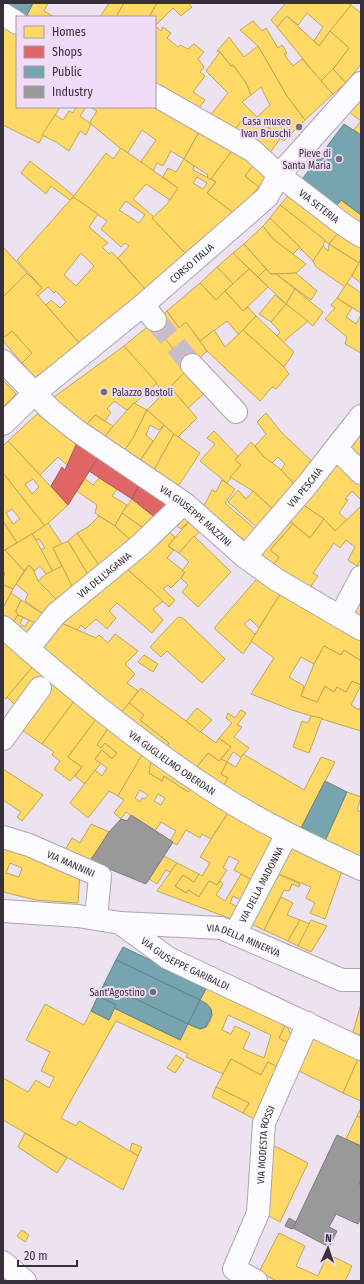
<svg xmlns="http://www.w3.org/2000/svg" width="364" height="1284" viewBox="0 0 364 1284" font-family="'Fira Sans Condensed',sans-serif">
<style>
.homes{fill:#ffd966;stroke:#c3a658;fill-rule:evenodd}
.shops{fill:#e06666;stroke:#ad5658}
.public{fill:#76a5af;stroke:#63828c}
.industry{fill:#999;stroke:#7c797c}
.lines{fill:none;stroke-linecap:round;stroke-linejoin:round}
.minor-tunnel{stroke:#c8becb;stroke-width:22;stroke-dasharray:22 11;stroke-linecap:butt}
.minor-casing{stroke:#ada5b0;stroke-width:24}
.minor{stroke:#fcfbfd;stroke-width:22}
.poi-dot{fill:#766e79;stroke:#f0dcf6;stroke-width:1.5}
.labels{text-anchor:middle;stroke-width:4;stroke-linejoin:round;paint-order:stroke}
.poi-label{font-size:10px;fill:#372f39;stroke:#f0dcf6;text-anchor:end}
.street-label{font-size:10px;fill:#372f39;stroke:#f0dcf6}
</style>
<rect width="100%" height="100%" fill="#ece2f0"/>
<g class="homes">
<polygon points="33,3 48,3 44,11 54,17 26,17"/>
<polygon points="109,3 124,3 116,17 100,17"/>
<polygon points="124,3 157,3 149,17 116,17"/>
<polygon points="157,3 188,3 192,7 181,16 173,8 155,26 155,17 149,17"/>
<polygon points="286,3 348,3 351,5 319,46 314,41 323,27 307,13 298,25 287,16 277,27 271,20"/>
<polygon points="351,5 361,13 361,64 346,83 333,69 349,48 330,31"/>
<polygon points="287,16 319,46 330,31 349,48 333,69 321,81 277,27"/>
<polygon points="253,21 262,31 266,28 278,48 282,45 287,53 284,54 293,66 302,59 333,94 305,120 287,96 258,46 240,30"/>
<polygon points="3,26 17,35 17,107 60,107 39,143 3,125"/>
<polygon points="155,26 161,31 163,27 171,33 167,38 178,47 180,45 188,49 194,44 204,52 198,59 204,67 200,72 205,76 193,92 205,100 197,111 155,84"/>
<polygon points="229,37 244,57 258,46 287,96 305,120 284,141 257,117 270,105 261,87 251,95 246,83 233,65 231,66 220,52 217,51"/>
<polygon points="220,52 231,66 233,65 246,83 251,95 242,102 259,119 253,127 243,119 233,132 209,117 228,93 206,71"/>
<polygon points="333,69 346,83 333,94 321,81"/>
<polygon points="361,98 361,135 354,130 361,121 349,112"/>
<polygon points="76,107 86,107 80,116 91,124 86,135 80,131 69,151 56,142 42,135 55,115 63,120 69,111 73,113"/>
<polygon points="90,107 155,107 200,130 184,159 171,151 163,166 157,163 153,171 140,163 156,140 142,130 127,154 91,124 90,122 97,111"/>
<polygon points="243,119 253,127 259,119 280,139 269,154 233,132"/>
<polygon points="200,130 234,148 211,179 207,178 208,175 184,159"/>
<path d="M121 148 178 188 170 200 146 184 133 199 154 217 152 218 186 254 145 289 118 258 129 246 125 243 121 247 101 229 107 221 73 197 106 153 113 159ZM126 201 145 215 139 223 119 210Z"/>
<polygon points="234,148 257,161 245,176 259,187 235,214 207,193 216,182 211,179"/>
<path d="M184 159 194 166 193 170 216 182 207 193 235 214 186 254 152 218 167 204 178 188 163 177 168 168 176 172ZM197 177 207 183 203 189 193 183Z"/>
<polygon points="30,161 62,186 74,196 70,200 51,186 46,194 21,173"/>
<polygon points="257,161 270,172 259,187 245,176"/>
<polygon points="288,196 340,231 329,244 280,205"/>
<path d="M73 197 98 214 89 227 108 243 102 247 109 254 112 252 145 289 79 343 46 305 51 300 60 308 66 302 56 291 54 293 48 287 38 296 36 294 42 288 17 260ZM81 253 94 266 76 286 64 275Z"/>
<polygon points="341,200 361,215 361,225 334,209"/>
<polygon points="280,205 325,240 323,246 313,261 270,218"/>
<polygon points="270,218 300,247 292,255 273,239 263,226"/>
<polygon points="263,226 273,239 306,264 296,273 271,274 244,244"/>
<polygon points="340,231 361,245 361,259 359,263 329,244"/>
<polygon points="244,244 266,269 258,277 233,253"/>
<polygon points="329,244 359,263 345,287 316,267 313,261 323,246 328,251"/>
<polygon points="3,247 27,273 3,297"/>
<polygon points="233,253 249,269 233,284 217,267"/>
<polygon points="361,259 361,283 352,276"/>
<polygon points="217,267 233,284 216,300 200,283"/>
<polygon points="249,269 268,287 243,311 225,291"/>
<polygon points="266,269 271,274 276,274 295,289 286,304 258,277"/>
<polygon points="27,273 42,288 36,294 38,296 79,343 35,378 22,363 32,353 12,331 3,338 3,297"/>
<polygon points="296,273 317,291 311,300 276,274"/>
<polygon points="200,283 216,300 225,291 243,311 248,307 256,316 239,335 227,321 200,341 186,322 179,328 167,311"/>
<polygon points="347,283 361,293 361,313 337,298"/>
<polygon points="295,289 323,312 313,326 286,304"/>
<polygon points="275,295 286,304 271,322 259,314"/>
<polygon points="337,298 352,308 346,317 356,324 361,315 361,353 345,344 347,337 325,319 335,308 331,305"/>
<polygon points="286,304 308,321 283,342 277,336 280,332 271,322"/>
<polygon points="167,311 179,328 186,322 207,351 189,368 152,323"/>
<polygon points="256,316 294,352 284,367 243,330"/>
<polygon points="152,323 189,368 164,393 124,346"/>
<polygon points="214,330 225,347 243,330 284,367 289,374 276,389 272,387 260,401 207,351 200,341"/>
<polygon points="12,331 32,353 22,363 3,341 3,338"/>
<polygon points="124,346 157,383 127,410 114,401 107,409 111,412 105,421 95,415 82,430 50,400"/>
<polygon points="189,368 207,391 188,408 170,387"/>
<polygon points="3,380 16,394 3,407"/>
<polygon points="170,387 197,418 177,438 147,410"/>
<polygon points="134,403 147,410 133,438 120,457 100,443 113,426"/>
<polygon points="147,410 164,425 159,430 150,425 146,435 153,441 136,467 120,457 133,438"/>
<polygon points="266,413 281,432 317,466 299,489 281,470 285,464 278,457 272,463 264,457 255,446 266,434 257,422"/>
<polygon points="37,414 62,432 76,444 67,465 58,457 40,475 8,441"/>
<polygon points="95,415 113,426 100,443 82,430"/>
<polygon points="164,425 174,434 150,477 136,467"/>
<polygon points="361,425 361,458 348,444"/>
<polygon points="214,431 238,456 235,460 241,465 227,483 200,461 215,444 207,438"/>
<polygon points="174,434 200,453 175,491 150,477"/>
<path d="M8 441 68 505 45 526 3 473V446ZM33 479 39 487 32 494 25 484Z"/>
<polygon points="251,442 264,457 279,468 299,489 277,513 253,491 230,477 241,465 235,460"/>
<polygon points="341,455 361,475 361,500 352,491 345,499 348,500 339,513 347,520 335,531 324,519 299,502"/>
<path d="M3 473 45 526 17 543 3 521ZM12 509 20 519 13 524 6 513Z"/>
<polygon points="84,478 93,485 99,478 117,489 112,496 127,505 115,526 95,513 97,505 77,491"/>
<polygon points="222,480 235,489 225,503 255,529 245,541 204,506 212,490 216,492"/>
<polygon points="238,490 246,499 253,491 277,513 261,531 228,502"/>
<polygon points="132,499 161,522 150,533 122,513"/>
<polygon points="299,502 324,519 310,538 285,517"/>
<polygon points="361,506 361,559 357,566 348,560 355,547 346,540 340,548 334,543 313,573 318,576 308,590 272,567 279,557 270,550 293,524 310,538 324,519 335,531"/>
<polygon points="182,510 192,518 181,529 171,521"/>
<polygon points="122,513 150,533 136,545 115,526"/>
<polygon points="99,516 115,526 136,545 103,571 77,533 88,527"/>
<polygon points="285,517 293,524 270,550 279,557 272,567 256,554"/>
<polygon points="192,518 203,528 179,553 168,546"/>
<polygon points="3,521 17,543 3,551"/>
<polygon points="48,523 62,544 53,548 62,566 53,572 40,550 45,548 39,539 36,540 32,534"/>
<polygon points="167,530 175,537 168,546 174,550 167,558 185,572 181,578 171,588 168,585 163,589 175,600 169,607 126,568"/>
<polygon points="77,533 103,571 91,580 68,541"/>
<polygon points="32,534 36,540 53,572 46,574 40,566 34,571 29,565 24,571 5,550"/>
<polygon points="194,536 231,572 198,607 182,592 188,585 181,578 185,572 182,571 189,562 179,553"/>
<polygon points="68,541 91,580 74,590 53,548"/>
<polygon points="5,550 24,571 13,589 3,585 3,577 5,574 3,571 3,551"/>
<polygon points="29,565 34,571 38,581 60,603 48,617 25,601 28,594 16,584"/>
<polygon points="62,566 74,590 60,603 38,581 46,574"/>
<polygon points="126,568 163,601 153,609 163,620 152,633 117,603 109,611 116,618 107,629 96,619 85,629 81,625 77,630 59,622"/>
<polygon points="261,579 281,593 259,628 250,619 244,624 256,635 243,654 215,629 215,627 256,580"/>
<polygon points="3,585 13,589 3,608"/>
<polygon points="11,593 21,600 16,611 18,615 9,628 3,622 3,608"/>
<polygon points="281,593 361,639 361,661 344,650 341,655 324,646 314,664 301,657 289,677 304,686 301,696 317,702 325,686 334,692 337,687 346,692 352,681 361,685 351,705 359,710 361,706 361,731 292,710 251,694 274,658 251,641"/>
<polygon points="361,598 361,617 355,613"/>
<polygon points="21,600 48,617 41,626 18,615 16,611"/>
<polygon points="18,615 23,617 20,624 25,627 29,620 41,626 28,642 9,628"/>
<polygon points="178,617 183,618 225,659 202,683 167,651 161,657 150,647"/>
<polygon points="59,622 96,638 99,635 108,643 115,634 138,651 125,664 135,674 127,683 138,691 119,716 38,645"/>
<polygon points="3,637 35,664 6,699 3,696"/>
<polygon points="324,646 341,655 344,650 361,661 361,685 352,681 346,692 337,687 334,692 325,686 317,702 301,696 314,664"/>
<polygon points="144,655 158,664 153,672 138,662"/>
<polygon points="35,664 75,700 42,744 16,726 19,709 7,697"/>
<polygon points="141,688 216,743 219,738 231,747 219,761 208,753 193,772 166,748 169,743 140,720 144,715 129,703"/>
<polygon points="75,700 97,718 68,757 82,767 70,781 54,769 60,761 52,755 54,752 42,744"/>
<polygon points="129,703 144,715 140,720 169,743 166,748 119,716"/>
<polygon points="197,708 212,720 200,732 186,721"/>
<polygon points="241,710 246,713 237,725 242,727 234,737 249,748 241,757 233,752 227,762 221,759 231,747 219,738 232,723 226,718 228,713 235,718"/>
<polygon points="311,716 322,718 309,753 293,747 302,721 308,723"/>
<polygon points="97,718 109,727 97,745 101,748 105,743 117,753 112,759 102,750 95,759 101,763 85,784 75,776 82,767 68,757"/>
<polygon points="109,727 144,753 118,796 109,791 88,818 70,803 95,770 102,776 107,768 95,759 102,750 112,759 117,753 105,743 101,748 97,745"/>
<path d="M143 753 152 757 149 773 162 781 164 776 188 792 192 785 229 811 211 839 202 834 200 838 186 830 177 845 170 841 176 831 161 822 155 831 126 812 121 819 114 813 124 800 118 796ZM140 790 148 795 145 799 142 798 140 802 135 798ZM158 794 165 798 161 805 154 801Z"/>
<polygon points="208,753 219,761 221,759 227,762 221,774 228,778 221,790 193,772"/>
<polygon points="243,754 304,790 321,757 335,762 299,832 221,790 228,778 221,774 227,762 236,767"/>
<polygon points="152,757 192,785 188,792 164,776 162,781 149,773"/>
<polygon points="3,769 43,795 22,821 17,817 21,812 3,800"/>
<polygon points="347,792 361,797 357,810 361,812 361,860 324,843"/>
<polygon points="229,811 277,841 257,883 234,870 239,861 229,856 223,868 227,870 217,885 209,881 199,897 188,890 186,893 175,886 183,875 194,882 199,874 202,876 210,863 200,857"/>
<polygon points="91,824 109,832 90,861 64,852 72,838 80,843"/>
<path d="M3 843 80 873 78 903 36 900 3 892ZM10 863 22 868 19 877 6 873Z"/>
<polygon points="292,845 342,871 325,919 310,913 315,903 306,898 311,887 276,873"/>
<polygon points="164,856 177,863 170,872 166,870 157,884 149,879"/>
<path d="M177 863 199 874 194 882 183 875 175 886 186 893 188 890 199 897 209 881 217 885 220 881 223 884 216 895 225 901 241 874 257 883 234 920 157 891ZM233 896 241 900 238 907 230 903Z"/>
<polygon points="276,873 300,884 299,887 292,884 289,891 284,890 264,930 251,924"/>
<polygon points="281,897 293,903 287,915 300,920 288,941 264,930"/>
<polygon points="300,920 310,924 298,946 288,941"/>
<polygon points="311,920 327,926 311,952 298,946"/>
<path d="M207 987 286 1024 279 1038 290 1044 279 1068 268 1062 261 1075 231 1059 223 1074 186 1057 188 1054 116 1021 61 1118 76 1126 79 1121 138 1156 123 1190 3 1120V1078L28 1092 36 1080 49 1088 54 1077 41 1071 50 1052 26 1040 45 1004 84 1025 91 1011 109 1020 114 1008 180 1040 188 1024 200 1029 206 1027 210 1022 212 1015 211 1009 200 1000ZM228 1015 271 1035 264 1058 243 1049 250 1033 235 1026 231 1034 222 1030Z"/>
<polygon points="361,1004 361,1036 353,1032"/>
<polygon points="286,1024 293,1039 290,1044 279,1038"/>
<polygon points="313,1037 358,1059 343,1093 297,1070"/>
<polygon points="176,1055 184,1060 175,1073 167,1068"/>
<polygon points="231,1059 261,1075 268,1062 279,1068 256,1120 243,1113 249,1103 216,1087"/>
<polygon points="358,1059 361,1061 361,1101 343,1093"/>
<polygon points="216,1087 249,1103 243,1113 212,1097"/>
<polygon points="361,1108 361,1118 357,1116"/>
<polygon points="357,1116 361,1118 361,1146 346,1139"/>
<polygon points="25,1133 67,1158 57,1173 18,1147"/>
<polygon points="132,1143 142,1147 138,1156 130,1150"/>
<polygon points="275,1146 308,1163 280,1222 267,1215 270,1155"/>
<polygon points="22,1230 29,1235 25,1242 17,1236"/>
<polygon points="279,1233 305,1246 296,1266 318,1276 328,1254 352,1266 345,1281 277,1281 259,1272"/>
</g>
<g class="shops">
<polygon points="78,441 99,456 68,505 51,486 62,467 65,470"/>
<polygon points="99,456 141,482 132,499 89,471"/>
<polygon points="141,482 175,505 161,522 132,499"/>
</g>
<g class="public">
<polygon points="3,3 33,3 26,17 18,17 3,7"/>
<polygon points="344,124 361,135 361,215 341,200 334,209 300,182"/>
<polygon points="325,781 347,792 324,843 299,832"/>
<polygon points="123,947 207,987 200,1000 116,960"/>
<polygon points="116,960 200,1000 188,1024 104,984"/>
<polygon points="104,984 188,1024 180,1040 114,1008 116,1005 98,996"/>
<polygon points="98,996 116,1005 109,1020 91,1011"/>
<polygon points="200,1000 207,1004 211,1009 212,1015 206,1027 200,1029 188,1024"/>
</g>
<g class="industry">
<polygon points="131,815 173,842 146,884 90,861 109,832 121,819 127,821"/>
<polygon points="337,1135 361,1146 361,1179 359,1184 361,1185 361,1217 358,1224 336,1214 329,1227 337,1231 329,1247 293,1228"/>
<polygon points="289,1218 296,1222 292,1229 285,1226"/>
</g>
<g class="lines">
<polyline class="minor-tunnel" points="155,320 192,365"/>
<defs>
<g id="minor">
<polyline points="3,14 17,23"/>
<path id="s1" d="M155 95 253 151 279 175 344 225 361 236"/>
<polyline points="143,305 155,320"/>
<path id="s2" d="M3 361 51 410 76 430 184 503 245 557 277 580 361 629"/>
<polyline points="192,365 236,412"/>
<path id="s3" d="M3 424 35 393 143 305 267 197 279 175 361 83"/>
<polyline points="336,448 361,473"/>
<path id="s4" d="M245 557 307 485 361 416"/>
<polyline points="340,617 361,577"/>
<path id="s5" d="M3 627C70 686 140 744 216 793 262 823 312 846 361 869"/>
<path id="s6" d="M28 649 56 614 139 546 184 503"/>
<polyline points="3,739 40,688"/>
<path id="s7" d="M3 837 29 845 100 876 96 918"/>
<path id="s8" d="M3 911 78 916 120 923 168 958 361 1049"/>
<path id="s9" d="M120 923 221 928 342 980H361"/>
<path id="s10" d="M235 934 287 834"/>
<polyline points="3,1262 25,1281"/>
<path id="s11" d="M256 1281 234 1269 258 1213 264 1123 308 1023"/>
</g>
</defs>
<use href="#minor" class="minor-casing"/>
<use href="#minor" class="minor"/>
</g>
<g class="poi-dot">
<circle cx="299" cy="127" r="4"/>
<circle cx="339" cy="159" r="4"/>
<circle cx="104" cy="392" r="4"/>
<circle cx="153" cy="992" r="4"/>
</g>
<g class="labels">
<g class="poi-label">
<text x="291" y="125">Casa museo<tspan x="291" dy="12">Ivan Bruschi</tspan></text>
<text x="331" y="157">Pieve di<tspan x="331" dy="12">Santa Maria</tspan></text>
<text x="112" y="396" text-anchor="start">Palazzo Bostoli</text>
<text x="145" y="996">Sant'Agostino</text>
</g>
<g class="street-label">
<text dy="4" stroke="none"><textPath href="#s1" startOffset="199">VIA SETERIA</textPath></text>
<text dy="4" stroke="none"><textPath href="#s3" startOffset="248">CORSO ITALIA</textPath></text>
<text dy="4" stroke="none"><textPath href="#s4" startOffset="92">VIA PESCAIA</textPath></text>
<text dy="4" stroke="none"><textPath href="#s2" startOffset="248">VIA GIUSEPPE MAZZINI</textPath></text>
<text dy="4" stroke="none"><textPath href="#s6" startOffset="107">VIA DELL'AGANIA</textPath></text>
<text dy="4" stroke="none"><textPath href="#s5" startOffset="217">VIA GUGLIELMO OBERDAN</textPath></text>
<text dy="4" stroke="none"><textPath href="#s7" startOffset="73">VIA MANNINI</textPath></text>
<text dy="4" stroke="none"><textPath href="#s10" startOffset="56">VIA DELLA MADONNA</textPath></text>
<text dy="4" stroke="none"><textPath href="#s9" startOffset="126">VIA DELLA MINERVA</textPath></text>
<text dy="4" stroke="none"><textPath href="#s8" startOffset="195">VIA GIUSEPPE GARIBALDI</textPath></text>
<text dy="4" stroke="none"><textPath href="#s11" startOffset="155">VIA MODESTA ROSSI</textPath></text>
</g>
</g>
<rect width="364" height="1284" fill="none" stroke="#372f39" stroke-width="8"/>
<rect x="16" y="16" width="140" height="92" fill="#f0dcf6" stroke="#a697aa"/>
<rect x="24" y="26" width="20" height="12" fill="#ffd966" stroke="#a697aa"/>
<text x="52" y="36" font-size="12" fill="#372f39">Homes</text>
<rect x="24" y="46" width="20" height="12" fill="#e06666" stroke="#a697aa"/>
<text x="52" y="56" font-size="12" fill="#372f39">Shops</text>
<rect x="24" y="66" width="20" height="12" fill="#76a5af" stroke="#a697aa"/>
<text x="52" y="76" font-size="12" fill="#372f39">Public</text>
<rect x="24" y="86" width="20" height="12" fill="#999999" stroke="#a697aa"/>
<text x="52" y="96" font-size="12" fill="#372f39">Industry</text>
<g transform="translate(328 1248) rotate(3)" stroke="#f0dcf6" stroke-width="3" paint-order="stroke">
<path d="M0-3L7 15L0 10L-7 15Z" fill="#372f39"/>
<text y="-6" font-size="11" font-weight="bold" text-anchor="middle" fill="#372f39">N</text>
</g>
<path d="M18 1260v6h59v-6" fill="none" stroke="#372f39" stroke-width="2"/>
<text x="24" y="1260" font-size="12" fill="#372f39" stroke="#f0dcf6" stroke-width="3" paint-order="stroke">20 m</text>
</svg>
